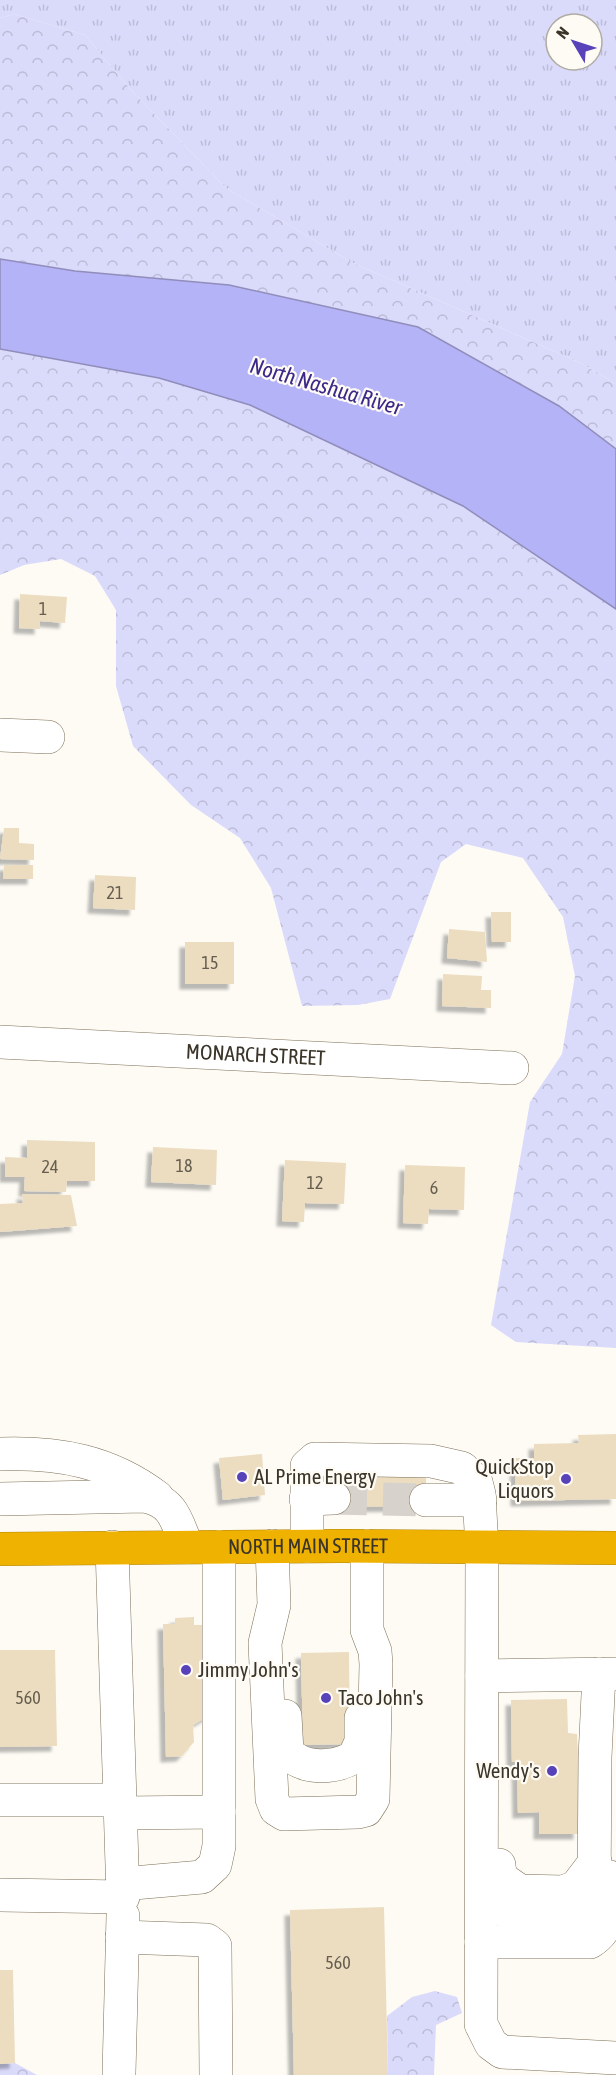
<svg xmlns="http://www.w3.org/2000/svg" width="616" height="2075" viewBox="0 0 616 2075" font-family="'Asap Condensed',sans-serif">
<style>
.grass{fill:url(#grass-tufts);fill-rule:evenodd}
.forest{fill:url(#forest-crowns)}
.water{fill:#b5b3f8;stroke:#908dba;stroke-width:1.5}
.building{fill:#ecddc1;filter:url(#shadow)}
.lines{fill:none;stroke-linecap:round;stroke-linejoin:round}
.minor-tunnel{stroke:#d7d3cc;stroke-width:33;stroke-dasharray:33 16;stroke-linecap:butt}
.minor-casing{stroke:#7c6f56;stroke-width:34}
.highway-casing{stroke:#b0860e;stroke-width:34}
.minor{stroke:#fff;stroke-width:33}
.highway{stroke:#efb200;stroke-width:33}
.poi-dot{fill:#5742ba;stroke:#fefbf5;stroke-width:2}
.labels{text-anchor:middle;stroke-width:4.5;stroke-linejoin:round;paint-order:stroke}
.number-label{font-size:18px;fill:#665e4f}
.street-label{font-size:21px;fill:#3a3429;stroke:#fefbf5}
.poi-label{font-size:21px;fill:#3a3429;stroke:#fefbf5;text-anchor:start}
.water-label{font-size:22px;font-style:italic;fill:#3b2888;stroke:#fefbf5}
</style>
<defs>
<pattern id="grass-tufts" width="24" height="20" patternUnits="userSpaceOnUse" patternTransform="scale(1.5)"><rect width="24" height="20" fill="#dadafb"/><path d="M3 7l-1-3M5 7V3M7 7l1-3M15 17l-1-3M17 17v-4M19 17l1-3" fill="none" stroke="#bcbcd7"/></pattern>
<pattern id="forest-crowns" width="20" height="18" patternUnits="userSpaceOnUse" patternTransform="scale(1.5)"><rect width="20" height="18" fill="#dadafb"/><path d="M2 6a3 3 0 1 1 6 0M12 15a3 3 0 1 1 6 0" fill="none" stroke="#bcbcd7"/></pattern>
<filter id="shadow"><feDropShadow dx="-5.5" dy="5.5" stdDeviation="1.5" flood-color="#0004"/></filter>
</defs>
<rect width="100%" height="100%" fill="#fefbf5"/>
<path class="grass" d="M0 0H616V384L581 363 353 263 226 188 130 89 85 35 14 14 0 18ZM556 24H592V60H556Z"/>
<g class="forest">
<polygon points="14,14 85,35 130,89 226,188 353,263 581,363 616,384 616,449 559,406 418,327 229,285 75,271 0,259 0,18"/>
<polygon points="0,349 159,378 250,405 463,506 616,609 616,1348 516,1342 491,1325 530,1102 562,1054 575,976 563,917 523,858 466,844 441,862 390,999 358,1005 302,1006 271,888 240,838 191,805 133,746 116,686 116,610 95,576 61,559 24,565 0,575"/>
<polygon points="435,1991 457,1997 462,2013 436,2025 434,2075 388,2075 387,2016 412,1997"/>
<polygon points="15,2063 37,2075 0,2075 0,2064"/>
</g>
<polygon class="water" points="0,259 75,271 229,285 418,327 559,406 616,449 616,609 463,506 250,405 159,378 0,349"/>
<g class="building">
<polygon points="20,594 67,597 65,623 40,621 40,629 19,628"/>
<polygon points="4,828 19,828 19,843 34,844 34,860 0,859"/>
<polygon points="4,865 33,865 33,879 3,879"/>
<polygon points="95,875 136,877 135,910 93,908"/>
<polygon points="491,912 511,912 511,942 492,942"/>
<polygon points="449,929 485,932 487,962 447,958"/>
<rect x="185" y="942" width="49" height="42"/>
<polygon points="443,974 482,976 481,990 491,990 491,1008 442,1006"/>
<polygon points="27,1140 95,1142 95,1181 67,1181 66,1192 24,1191 25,1177 5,1177 5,1157 27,1158"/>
<polygon points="153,1147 217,1150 216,1185 151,1182"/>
<polygon points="285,1160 346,1163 344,1204 305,1203 304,1222 282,1221"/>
<polygon points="405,1165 465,1167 464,1210 429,1209 428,1224 403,1223"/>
<polygon points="22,1194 71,1195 77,1226 0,1232 0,1204 23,1203"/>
<polygon points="616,1434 616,1499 516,1501 515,1458 534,1458 534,1444 579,1443 578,1435"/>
<polygon points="262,1454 265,1495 223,1500 219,1458"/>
<polygon points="426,1464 426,1506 334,1507 334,1466"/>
<polygon points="194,1617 194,1625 207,1625 210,1715 193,1725 194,1742 182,1756 166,1757 163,1624 175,1624 175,1618"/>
<polygon points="0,1650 55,1650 57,1746 0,1747"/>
<polygon points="349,1652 350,1744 303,1745 301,1653"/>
<polygon points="567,1699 568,1733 577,1734 578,1757 587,1757 587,1780 578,1781 579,1834 539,1834 539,1812 518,1813 517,1762 512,1762 511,1700"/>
<polygon points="384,1907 388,2075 294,2075 290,1910"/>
<polygon points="0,1970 13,1970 15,2063 0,2064"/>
</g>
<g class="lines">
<polyline class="minor-tunnel" points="334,1498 426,1500"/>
<defs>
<g id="minor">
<polyline points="0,735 48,737"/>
<path id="s1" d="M0 1042 512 1068"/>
<path d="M0 1454C59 1452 109 1461 157 1497"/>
<path d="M0 1499 144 1496C174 1501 177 1522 187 1547"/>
<polyline points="306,1499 334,1498"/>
<polyline points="426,1500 480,1500"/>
<polyline points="272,1546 274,1605 265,1643 272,1799 276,1809 284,1814 358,1812 366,1810 373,1799 376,1664 375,1651 367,1630 367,1546"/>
<polyline points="307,1546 307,1466 315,1459 431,1461 462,1468 476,1482 479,1494 482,1548 481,2024 491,2044 502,2052 616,2058"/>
<polyline points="482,1676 616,1674"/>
<path d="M285 1716 287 1752C303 1770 334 1769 354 1757L361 1742V1718"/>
<polyline points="0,1800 120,1800"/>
<polyline points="121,1813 219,1812"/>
<path d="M499 1865C500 1887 498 1910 520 1923L567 1924 578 1920 594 1898 595 1757 599 1674"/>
<polyline points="500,1873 504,1880 520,1891 563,1892 576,1887 595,1862"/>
<polyline points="122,1884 202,1877 215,1865 219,1846 219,1547"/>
<polyline points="0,1895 123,1897 112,1547"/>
<polyline points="122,1937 207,1940 215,1946 216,2075"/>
<path d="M481 1942H590C614 1928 610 1901 610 1877"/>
<polyline points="119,2073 123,1916"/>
</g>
<g id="highway">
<path id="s2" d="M0 1549 341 1546 616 1548"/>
</g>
</defs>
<use href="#minor" class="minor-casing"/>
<use href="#highway" class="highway-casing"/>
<use href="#minor" class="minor"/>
<use href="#highway" class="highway"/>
</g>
<g class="poi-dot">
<circle cx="242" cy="1477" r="6"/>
<circle cx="566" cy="1479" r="6"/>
<circle cx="186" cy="1670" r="6"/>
<circle cx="326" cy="1698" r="6"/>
<circle cx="552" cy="1771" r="6"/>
</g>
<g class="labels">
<g class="number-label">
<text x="43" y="615">1</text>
<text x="115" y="899">21</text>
<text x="210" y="969">15</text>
<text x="184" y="1172">18</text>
<text x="50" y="1173">24</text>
<text x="315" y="1189">12</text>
<text x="434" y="1194">6</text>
<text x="28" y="1704">560</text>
<text x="338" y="1969">560</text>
</g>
<g class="street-label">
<text dy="7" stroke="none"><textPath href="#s1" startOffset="256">MONARCH STREET</textPath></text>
<text dy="7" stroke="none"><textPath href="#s2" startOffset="308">NORTH MAIN STREET</textPath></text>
</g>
<g class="poi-label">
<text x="554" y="1474" text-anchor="end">QuickStop<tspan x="554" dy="24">Liquors</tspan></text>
<text x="254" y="1484">AL Prime Energy</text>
<text x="198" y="1677">Jimmy John's</text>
<text x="338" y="1705">Taco John's</text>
<text x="540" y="1778" text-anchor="end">Wendy's</text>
</g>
<g class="water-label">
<text transform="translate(326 386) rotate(16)" y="8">North Nashua River</text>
</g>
</g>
<g transform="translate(574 42) rotate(309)"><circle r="28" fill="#fefbf5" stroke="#b0aba3" stroke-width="1.5"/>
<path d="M0-4.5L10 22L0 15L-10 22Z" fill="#5742ba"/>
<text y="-9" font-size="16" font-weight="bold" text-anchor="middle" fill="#3a3429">N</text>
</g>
</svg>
